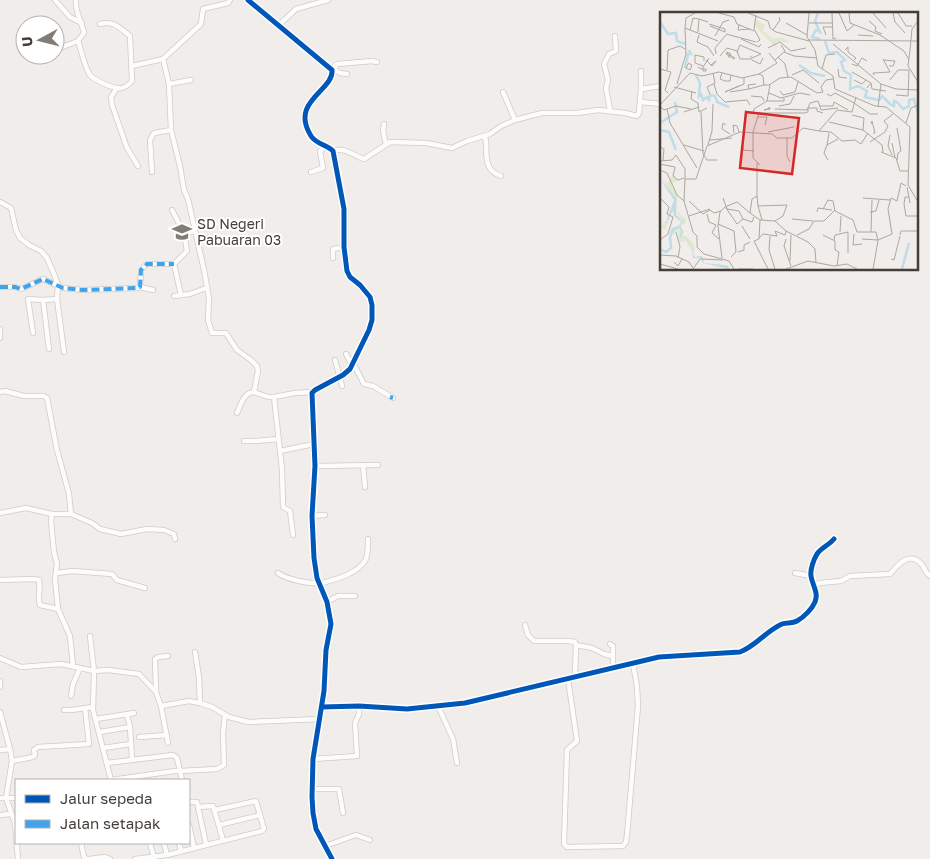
<svg xmlns="http://www.w3.org/2000/svg" width="930" height="859" viewBox="0 0 930 859" font-family="'Golos Text',sans-serif">
<style>
.lines{fill:none;stroke-linecap:round;stroke-linejoin:round}
.minor-casing{stroke:#cecbc8;stroke-width:6}
.tertiary-casing{stroke:#cecbc8;stroke-width:7}
.minor{stroke:#fdfcfc;stroke-width:4.5}
.tertiary{stroke:#fdfcfc;stroke-width:5}
.quiet{stroke:#3fa4ec;stroke-width:4;stroke-dasharray:8 4;stroke-linecap:butt}
.cycleway-casing{stroke:#fff;stroke-width:8}
.cycleway{stroke:#0057b8;stroke-width:5}
.labels{text-anchor:middle;stroke-width:4;stroke-linejoin:round;paint-order:stroke}
.poi-label{font-size:14px;fill:#453f37;stroke:#fff;text-anchor:start}
.inset-river{fill:none;stroke:#bfdce9;stroke-width:2.5}
.inset-road{fill:none;stroke:#aca7a2;stroke-width:1}
.view{fill:#d62828;fill-opacity:0.15;stroke:#d62828;stroke-width:2.5}
.inset-edge{fill:none;stroke:#453f37;stroke-width:2.5}
</style>
<rect width="100%" height="100%" fill="#f0edea"/>
<g class="lines">
<defs>
<g id="minor">
<polyline points="55,0 70,17 82,23"/>
<path d="M76 0C74 9 82 23 84 33L78 41C82 52 84 66 90 75 94 80 112 88 118 88 123 89 129 85 132 81L130 36C120 28 113 20 100 24"/>
<polyline points="279,25 296,9 328,0"/>
<polyline points="55,50 78,41"/>
<polyline points="163,59 169,84 171,130 180,166 184,190 188,199 204,270 209,298 208,320 212,333 226,333 237,350 251,360 257,366 258,371 254,392 268,397 274,397 282,469 283,507 290,511 293,535"/>
<polyline points="132,66 163,59 201,24 203,9 228,3 230,0"/>
<polyline points="335,70 335,65 338,64 372,61 377,62"/>
<polyline points="333,72 335,70 340,73 347,74"/>
<polyline points="169,84 191,80"/>
<polyline points="117,88 111,97 112,105 127,148 138,166"/>
<polyline points="641,89 641,71"/>
<polyline points="503,92 515,120"/>
<polyline points="641,102 661,104"/>
<polyline points="610,111 606,88 608,80 604,64 609,54 616,51 615,36"/>
<polyline points="384,124 383,131 386,144"/>
<path d="M485 137C489 149 480 169 501 176"/>
<path d="M333 151C343 146 354 156 364 159L390 142 426 143 452 148 467 141 490 134 501 126 515 120 542 113H577L598 110 625 113 637 116 639 113 641 89 661 86"/>
<polyline points="152,172 150,140 154,133 171,130"/>
<polyline points="311,172 323,168 320,151 326,146"/>
<polyline points="0,202 11,208 16,230 20,238 29,245 41,251 47,258 54,274 58,285 57,299 64,352"/>
<polyline points="172,210 184,233"/>
<polyline points="333,258 333,249 344,247"/>
<polyline points="0,287 15,287 21,289 43,279 63,288 83,290 137,288 140,287 141,270 147,264 174,264"/>
<polyline points="140,287 153,290"/>
<polyline points="181,295 174,264 187,251 184,233 194,231"/>
<polyline points="174,296 190,294 206,288"/>
<polyline points="0,329 0,338"/>
<polyline points="33,333 28,299 43,300"/>
<polyline points="49,349 43,300 57,299"/>
<polyline points="346,354 352,365"/>
<polyline points="335,360 342,386"/>
<polyline points="353,363 364,384 373,386 393,398"/>
<polyline points="0,392 5,391 24,396 44,396 47,398 57,450 69,494 71,514"/>
<polyline points="274,397 295,393 313,392"/>
<path d="M237 413C241 404 244 392 254 392"/>
<polyline points="244,441 256,441 278,439"/>
<polyline points="280,451 314,444"/>
<polyline points="363,465 365,487"/>
<polyline points="315,466 378,465"/>
<polyline points="0,513 26,508 52,514"/>
<polyline points="312,516 325,515"/>
<polyline points="57,573 72,571 112,574 117,580 145,588"/>
<path d="M278 573C286 579 308 584 319 583"/>
<polyline points="795,573 811,576"/>
<path d="M0 580 34 579 39 580C41 589 37 597 40 605L58 609"/>
<path d="M319 584C333 580 359 574 366 559 368 553 368 545 368 539"/>
<path d="M814 585 820 583 841 581 850 576 890 574C899 563 911 550 923 566 925 570 926 573 930 576"/>
<polyline points="327,602 338,596 355,596"/>
<polyline points="525,625 528,635 534,641 569,641 575,642 576,645 575,677"/>
<polyline points="90,636 94,671 93,710 111,780"/>
<polyline points="610,644 613,646 613,668"/>
<polyline points="576,645 592,648 604,654 612,656"/>
<polyline points="195,652 199,677 200,703"/>
<polyline points="0,658 21,667 61,664 94,671 108,670 139,674 156,692 161,706 189,701 200,703 212,707 229,717 248,722 320,719"/>
<polyline points="73,666 70,636 58,609 55,579 57,564 54,552 51,521 52,514 71,514 92,523 100,529 121,534 147,529 164,530 174,534 175,539"/>
<polyline points="568,679 577,741 567,750 564,844 567,847 623,846 626,842 627,835 638,706 637,687 633,663"/>
<polyline points="0,681 0,687"/>
<polyline points="156,691 155,659 158,657 168,656"/>
<polyline points="71,696 73,684 80,668"/>
<polyline points="161,706 168,743"/>
<polyline points="438,706 453,739 457,763"/>
<path d="M322 707 359 706 407 709 465 703 659 657 740 652C756 646 766 631 782 624 787 622 792 624 797 621 804 617 812 609 815 602 819 592 812 585 811 576 810 569 814 559 817 554 821 548 829 545 834 539"/>
<polyline points="64,710 72,710 93,707"/>
<polyline points="0,712 10,749 0,750"/>
<polyline points="127,715 130,727 132,759"/>
<polyline points="96,719 134,713"/>
<polyline points="100,732 130,727"/>
<polyline points="139,737 167,735"/>
<polyline points="103,748 131,744"/>
<polyline points="10,749 12,761 6,798 15,823 18,859"/>
<polyline points="313,759 357,756 355,723 359,714 359,706"/>
<polyline points="12,761 33,757 35,755 34,750 38,747 89,744 85,708"/>
<polyline points="107,763 173,755 177,758 180,771 175,771 111,780"/>
<polyline points="182,780 180,771 217,769 224,765 223,733 225,715"/>
<polyline points="311,789 339,789 343,813"/>
<polyline points="0,798 16,798"/>
<polyline points="189,802 197,802 206,844"/>
<polyline points="198,807 213,806 223,840"/>
<polyline points="0,815 11,814"/>
<polyline points="189,825 194,848"/>
<polyline points="219,825 260,815"/>
<polyline points="81,843 84,857 87,859"/>
<polyline points="150,843 154,858"/>
<polyline points="164,843 167,855"/>
<polyline points="179,843 181,851"/>
<polyline points="325,846 356,835 370,840"/>
<polyline points="89,859 105,857 110,859"/>
<polyline points="135,859 167,855 262,831 264,829 256,801 215,810"/>
</g>
<path id="tertiary" d="M248 0 332 70C334 91 289 101 311 136 316 144 327 145 333 151L344 209V247L347 271 350 277 360 285 370 297 372 305V320L369 330 350 369 343 375 315 390 312 393 315 466 312 516 314 558 317 578 327 602 331 624 326 650 324 691 313 759 312 797 313 813 316 829 332 859"/>
</defs>
<use href="#minor" class="minor-casing"/>
<use href="#tertiary" class="tertiary-casing"/>
<use href="#minor" class="minor"/>
<use href="#tertiary" class="tertiary"/>
<g class="quiet">
<polyline points="0,287 15,287 21,289 43,279 63,288 83,290 137,288 140,287 141,270 147,264 174,264"/>
<polyline points="390,397 393,398"/>
</g>
<defs>
<g id="cycleway">
<path d="M248 0 332 70C334 91 289 101 311 136 316 144 327 145 333 151L344 209V247L347 271 350 277 360 285 370 297 372 305V320L369 330 350 369 343 375 315 390 312 393 315 466 312 516 314 558 317 578 327 602 331 624 326 650 324 691 313 759 312 797 313 813 316 829 332 859"/>
<path d="M322 707 359 706 407 709 465 703 659 657 740 652C756 646 766 631 782 624 787 622 792 624 797 621 804 617 812 609 815 602 819 592 812 585 811 576 810 569 814 559 817 554 821 548 829 545 834 539"/>
</g>
</defs>
<use href="#cycleway" class="cycleway-casing"/>
<use href="#cycleway" class="cycleway"/>
</g>
<defs>
<symbol id="school-bare" viewBox="-9 -9 18 18"><path d="M0-5L7-2L0 1L-7-2ZM-4 1L0 2.5L4 1V4Q0 6-4 4Z" fill="#817c76" stroke="#fff" stroke-width="2.5" paint-order="stroke"/></symbol>
</defs>
<g fill-rule="evenodd">
<use href="#school-bare" x="168" y="218" width="28" height="28"/>
</g>
<g class="labels">
<g class="poi-label">
<text x="197" y="229">SD Negeri<tspan x="197" dy="16">Pabuaran 03</tspan></text>
</g>
</g>
<g transform="translate(660 12)">
<rect width="258" height="258" fill="#f0edea"/>
<path d="M95 7 105 13 103 19 113 27 121 25 130 30H116L117 37 95 14ZM0 163 7 172 13 163 19 168 11 172 18 185 16 198 26 207V211L21 213 24 220 23 224H26L33 231 35 237 33 241 26 229 19 230 18 217 14 223 11 219 21 211 15 204 19 206 22 210 19 214V217L21 220 19 225 28 229 21 224 23 220 20 214 24 209 16 200H12L5 218 0 214 6 211 16 189Z" fill="#e0e8cd"/>
<path d="M0 167 16 186V203L24 209 20 214 23 220 21 224 26 226 31 234 34 245 42 244 44 251 64 253 68 254 69 257 43 251 41 246H33L31 234 25 226 19 225 21 220 19 214 22 209 14 204 13 198 6 211 0 209 6 210 14 188Z" fill="#bfdce9"/>
<path class="inset-river" d="M158 1 155 9 160 20 156 18 152 25 160 27M0 10 8 22 16 21 17 29 25 32M165 29 169 41 177 40 185 48 181 50 184 59 191 63 190 77 198 74 207 79 205 85 219 88 222 84 230 92 234 94V89L237 90 243 97 249 94V88L254 87 258 101M139 53 151 61 165 64M25 56 28 42H31L29 38M36 63 40 71 39 84 41 82 43 88 47 85 49 88 50 83 55 84 57 90 69 95M0 111 17 100 15 90M0 118 9 120 16 138M0 237 6 240 11 236 10 225 13 217 19 215M242 257 249 231"/>
<path class="inset-road" d="M59 1 74 5 77 12 94 19M88 1 108 9 110 16 116 20 149 29M149 1 147 25 155 38 158 54 173 64 175 77 215 94 226 95 250 115 248 173 258 190M172 1 173 27 176 26M179 1 187 19 194 13M189 1 190 11 220 23 244 39 249 48M213 1 226 16M233 1 235 10 245 21M238 1 246 14H252M96 3 94 17 100 28 97 30M209 9 216 15 215 19 222 22M126 11 147 23M149 11H173M49 12 65 17V20L50 14M79 13 78 18 90 17M25 16 26 6 35 1M30 18 33 6 39 7M113 18 120 8 119 5M38 20 39 7 48 10M66 22 96 30M39 23 37 30 48 35 54 44M166 23 163 15H173M198 23 213 24M55 24 63 10 69 8M81 27 99 35 101 32M149 28 258 29M173 32 221 72 218 95M108 36 120 30 131 39 146 36M185 38 188 35V40L196 46 194 48M250 38 248 54 258 70M250 38 252 17 258 9M77 40 80 33 101 42 92 46 90 44M124 40 134 44 157 46M67 41 70 43 75 46 74 47 69 44 66 42 67 41V40L71 42 69 44V45H68M56 42 55 36 66 23M60 44 67 36 77 39 80 47H92M118 45 125 52 128 65M46 48 52 54 56 49 51 53M92 48 100 52 103 46M115 48 125 39 121 33M224 48 235 49 233 54H229M28 52 26 56 30 58 32 53 28 51M192 52 197 54 202 46 207 49M43 54 35 51V43L44 45V49M38 55 41 57H46V59H43V55L49 46M0 57 11 60 5 78 8 81M162 57 166 43 175 42M178 57 179 65 187 66M7 58 8 38 20 34 25 37M192 60 206 68M62 61 60 67 65 69H70L71 63M99 62 117 51 109 41M132 63 143 58 159 71M214 63 213 61 230 60 223 47M194 68 202 72 206 68 211 71 207 76M230 68 238 58H249M211 71 212 77 226 79M17 72 26 42 25 16 58 29M54 72 57 82 65 90 87 88 90 93M221 72 236 77 258 78M79 74 65 80 84 72V66M14 75 36 81M89 77 104 73M32 79 31 87 38 91 39 100 47 96M120 79 123 83 135 80 138 70M70 80 89 77 88 73 96 72M109 81 121 86 140 81 150 83M50 82 47 75 55 71 53 61M167 82 171 84 175 81 194 91M236 83 248 84 249 58M91 84 102 85 104 89M107 89H124V86M194 91 210 102H218M0 93 30 61 42 64 59 60 82 66 99 62 103 64 104 73H109L120 66 131 65 157 81 163 80 161 75 166 68 173 67M0 94 4 98 16 94 31 97M119 94 130 92 134 84M160 94H173L174 90 188 98M108 96H110V97L104 98 110 96M7 97 10 111 37 156M115 97 147 98 150 91 158 89 161 98 178 96M24 100 39 95M41 100 43 142M99 101H144L148 100V96H157V99L163 101M192 103 204 106 203 118M98 105H107L105 113M169 110 203 118 222 133 223 140M246 111 251 96 258 93M211 112 212 109 215 121H213M66 113 63 111 62 117 70 122M237 116 241 139 238 141 237 148M159 119 171 120 182 129 195 128 201 132 208 121M93 120 99 101H93L94 97 107 89 110 73M93 120V146L100 153M108 120 134 115M74 121 73 113 77 114 79 120M169 121 167 133 178 127M230 123 228 134 232 143M127 125V144L130 150M50 128 72 126M210 130 225 120 228 114 224 109 233 102M232 131 235 146M24 133 44 139M48 133 52 119 53 92M167 133 164 141 168 148M83 134V138L94 139M0 135 4 137 3 148M221 140 236 146 240 159H249M43 142 47 148H57M0 149 12 148 16 143 25 157V167M0 152 15 155 13 164 18 168 24 166M0 158 7 161 17 183 24 189 33 220 37 224V235L44 242 69 249 74 257M247 175 250 191M97 184V151M249 185H245L244 192 246 204H258V212M0 186 9 195 7 202 13 205 8 222 0 228M63 186 67 197 79 199 83 207M203 186 230 188M231 186 237 189 241 171 246 174M231 186 228 197 232 222M24 189 25 167H36L47 134 80 120 112 122 117 126H132L143 116 159 119 177 98 192 100 196 85M29 189 43 202 50 198 54 201 61 199M98 194 97 184 92 187 90 201 100 208 115 209 126 219 148 230 155 237 156 251M65 195 77 190 90 201M66 196 77 212 83 207 92 210 94 205M163 197 168 188 173 189 175 199 193 208 197 220H216L218 229 213 257M157 200 158 196 172 198M210 200 216 199 219 188M47 202 49 210 56 213M29 204 50 197M132 207 153 209M100 208 99 227 94 229 108 257M102 208 98 194 127 193 123 204 115 209M58 212 74 219 76 240 71 245M56 213 52 221 59 227M82 214 90 227M16 220 20 235 18 246M180 220 181 204M211 220 212 188M194 222 193 233 202 232M137 223 149 217 154 209H164L175 198M163 223 175 229V238L179 240 177 254M240 223 241 219H258M110 224 109 238 115 257M99 226 103 222 117 224 115 219 125 223 126 219M126 227 124 234 131 254M202 227 218 228 232 222M174 228 175 223 188 220V241M78 240 84 238V233L90 230M0 243 16 244 29 250 33 256M62 246 58 214 60 200 65 195M231 247 234 248 240 224M130 249 131 223M0 252 18 257M16 252 14 250 18 254 22 247M33 257 40 247 63 248M78 257H93M126 257 148 249 174 254 187 252 197 257"/>
<path class="view" d="M86 100 139 106 132 162 80 156Z"/>
<rect width="258" height="258" class="inset-edge"/>
</g>
<rect x="15" y="779" width="175" height="65" fill="#ffffff" stroke="#b5b2af"/>
<rect x="25" y="795" width="25" height="8" fill="#0057b8" stroke="#b5b2af"/>
<text x="60" y="804" font-size="15" fill="#453f37">Jalur sepeda</text>
<rect x="25" y="820" width="25" height="8" fill="#3fa4ec" stroke="#b5b2af"/>
<text x="60" y="829" font-size="15" fill="#453f37">Jalan setapak</text>
<g transform="translate(40 40) rotate(263)"><circle r="24" fill="#ffffff" stroke="#b5b2af"/>
<path d="M0-4L9 19L0 12L-9 19Z" fill="#817c76"/>
<text y="-8" font-size="14" font-weight="bold" text-anchor="middle" fill="#453f37">U</text>
</g>
</svg>
